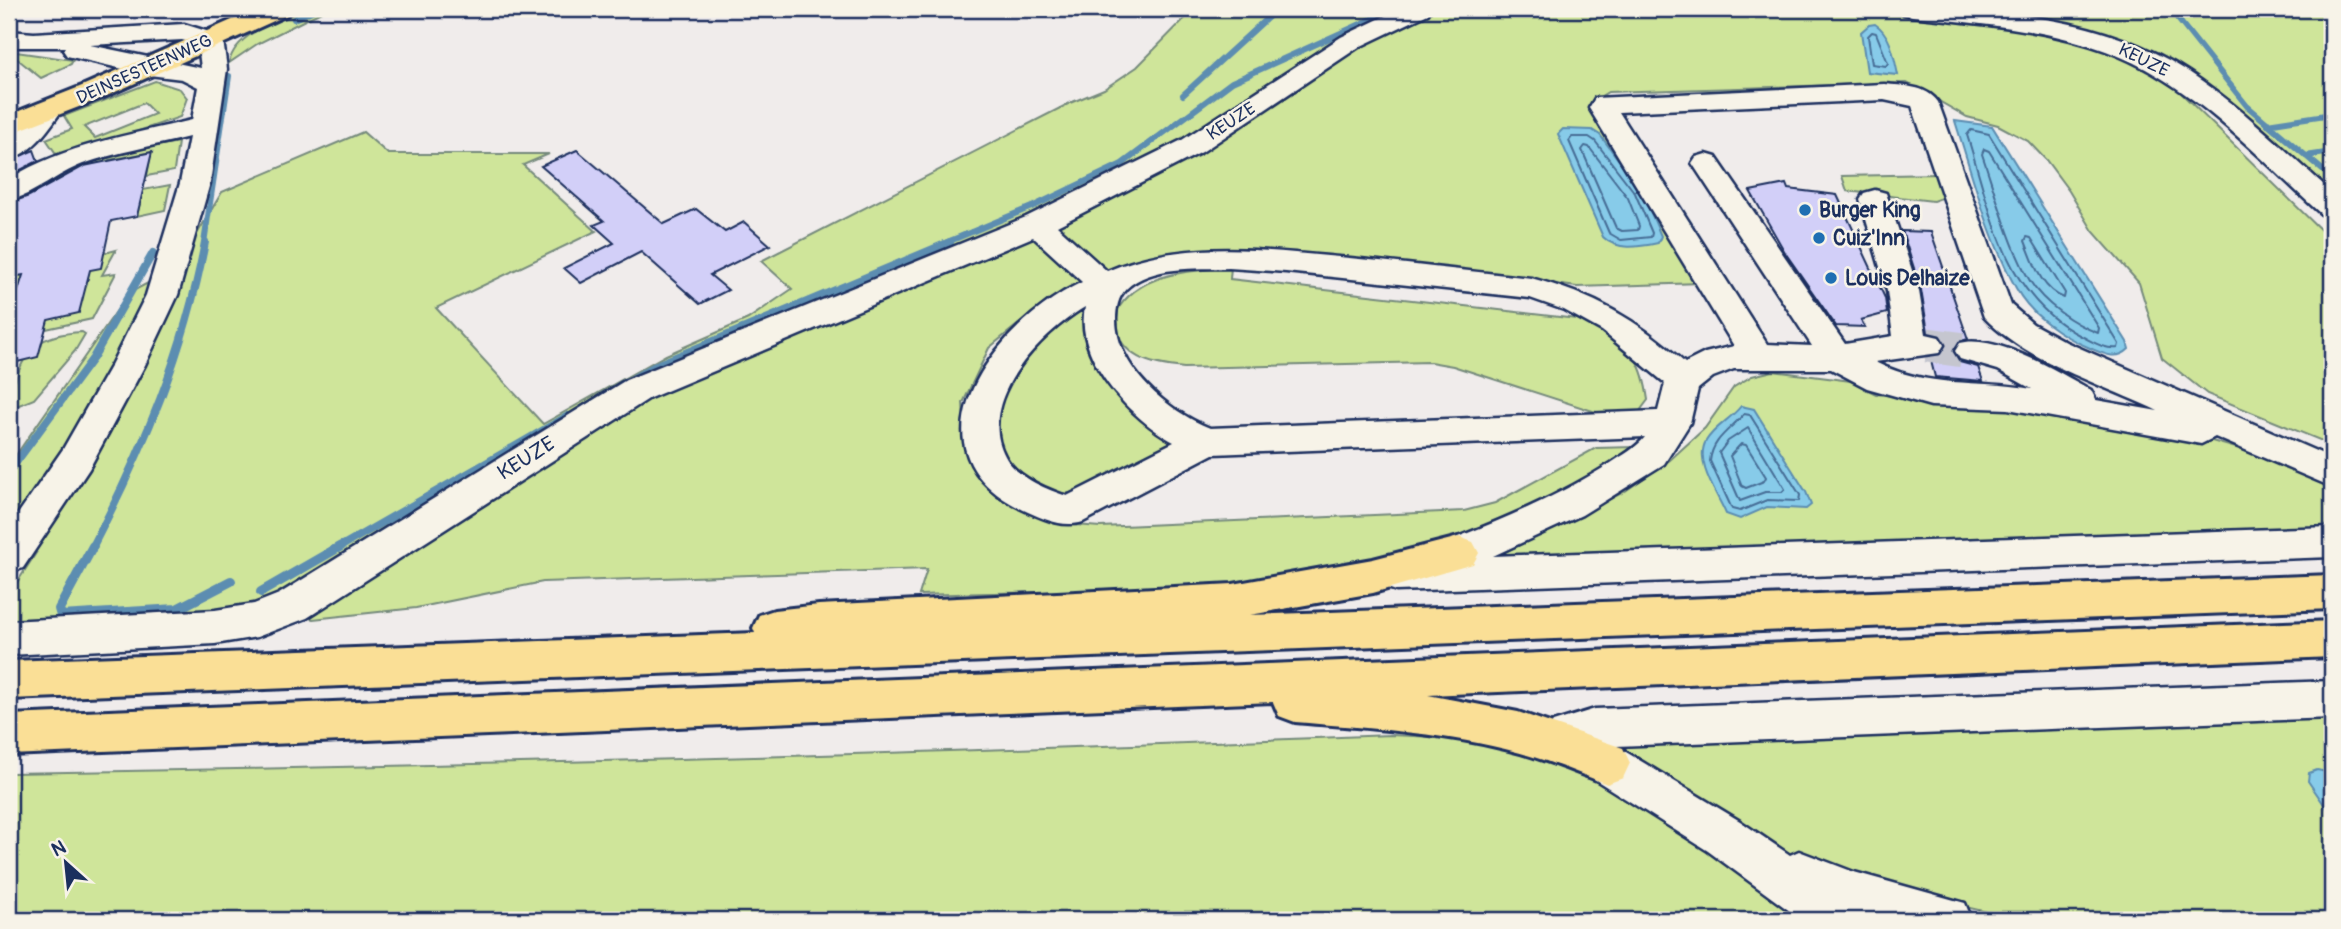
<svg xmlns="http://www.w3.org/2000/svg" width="2341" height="929" viewBox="0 0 2341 929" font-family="Pangolin,sans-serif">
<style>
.green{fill:#cfe59a;stroke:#758a7c;stroke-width:2;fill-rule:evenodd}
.water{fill:#87cbe9;stroke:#5c8db1;stroke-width:2}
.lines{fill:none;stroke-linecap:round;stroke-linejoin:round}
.shore{stroke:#466d96;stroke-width:2}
.stream-far2{stroke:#5c8db1;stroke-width:6}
.stream-far1{stroke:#5c8db1;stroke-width:8}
.stream{stroke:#5c8db1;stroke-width:10}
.building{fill:#d2cff8;stroke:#1b2f5e;stroke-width:2}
.minor-tunnel{stroke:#c5c6cf;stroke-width:35;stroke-dasharray:35 18;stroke-linecap:butt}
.minor-casing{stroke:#1b2f5e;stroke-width:5}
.highway-casing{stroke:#1b2f5e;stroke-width:6}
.minor{fill:#f7f3e8;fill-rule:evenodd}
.highway{fill:#fadf96;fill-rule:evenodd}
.poi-dot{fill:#1f6fb2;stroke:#f7f3e8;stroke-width:2.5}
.labels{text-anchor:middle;stroke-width:5;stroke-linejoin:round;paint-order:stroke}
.far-street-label{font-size:18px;fill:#1b2f5e;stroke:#f7f3e8}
.poi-label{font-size:21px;font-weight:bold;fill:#1b2f5e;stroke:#f7f3e8;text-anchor:start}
.street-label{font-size:21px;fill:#1b2f5e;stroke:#f7f3e8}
</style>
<rect width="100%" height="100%" fill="#f0eceb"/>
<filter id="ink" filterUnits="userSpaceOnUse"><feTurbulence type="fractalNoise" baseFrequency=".0143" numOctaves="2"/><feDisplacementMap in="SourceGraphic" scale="14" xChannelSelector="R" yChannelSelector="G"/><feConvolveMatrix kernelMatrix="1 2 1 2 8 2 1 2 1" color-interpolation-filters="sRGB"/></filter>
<g filter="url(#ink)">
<g class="green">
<path d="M306 9H327L257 44 229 63C235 32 281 20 306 9Z"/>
<path d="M1194 9H2332V198L2204 88 2179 91 2332 241V445L2207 394 2162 358 2139 283 2093 231 2069 191 2046 160 2028 141 1998 125 1967 117 1907 83 1608 92 1593 101 1595 107 1701 283 1577 287 1398 263 1112 270 1047 301 989 348 963 403 965 433 978 474 993 492 1035 516 1064 524 1100 527 1464 511 1495 503 1596 448 1633 447C1606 473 1571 487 1537 503 1520 511 1503 522 1485 529 1305 597 1108 589 919 595L927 569 543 582 416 608 313 619 257 605 144 623 9 628V595L36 553H9V465L129 293 148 283 176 277 181 261 222 192 363 132 388 154H549L523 165 596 231 436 308 543 424 666 355 748 319 792 289 761 261 1070 103 1104 89 1137 67Z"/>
<polygon points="9,51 73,60 71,64 41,78 15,57 9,59"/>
<path d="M155 81 180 89 187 98 180 117 59 158 46 139 72 129 64 116ZM144 103 155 114 95 138 84 127Z"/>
<polygon points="178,142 174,171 147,176 151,152 109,160 105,173 65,181 68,170 93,165 95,158"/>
<polygon points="1938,174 1944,197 1933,201 1847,191 1842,176"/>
<polygon points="170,185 165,210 137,216 143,190"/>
<polygon points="116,250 102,275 116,273 92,319 9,337 9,278"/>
<path d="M1231 267 1230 279 1594 321C1629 351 1641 352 1648 400L1639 412 1599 413 1453 366 1430 362 1184 368C1148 364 1122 359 1112 320 1133 272 1185 272 1231 267Z"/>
<path d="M1090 304C1076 375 1130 409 1182 442 1160 453 1102 489 1082 492 1012 503 972 437 1007 378 1015 364 1044 332 1057 323 1068 316 1079 310 1090 304Z"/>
<path d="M82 332 85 334 75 351 34 399 9 409V387L14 386C24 347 41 334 82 332Z"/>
<polygon points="1773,371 1851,381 1876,394 2003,408 2184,433 2264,456 2332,484 2332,531 1497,556 1624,492 1670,460 1705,428 1734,387 1752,376"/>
<polygon points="2332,710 2332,920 2022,920 1874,886 1814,867 1596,747 1757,733"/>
<path d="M1390 735 1508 740 1595 772 1818 920H9V773C469 766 930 754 1390 735Z"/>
</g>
<g class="water">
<path d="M1875 24C1891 34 1894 57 1898 75L1867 72 1861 32 1869 25Z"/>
<path d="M1955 121 1992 126 2127 342 2129 349C2117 361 2104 354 2090 348 2063 337 2030 315 2016 288 1988 237 1973 177 1955 121Z"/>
<path d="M1563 129 1592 130 1600 135 1641 190 1661 236 1658 243C1639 247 1617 251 1603 237L1558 134Z"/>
<path d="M1741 406 1754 409 1806 492 1811 505 1806 509 1767 507 1740 519 1726 514C1718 495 1694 462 1706 441 1714 427 1731 419 1741 406Z"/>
<polygon points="2317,770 2332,773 2332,816 2308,781 2309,773"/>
</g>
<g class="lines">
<g class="shore">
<polygon points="1872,32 1876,33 1888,63 1886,66 1872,64 1868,36"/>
<path d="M1971 130 1989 134 2119 344 2118 348C2106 350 2093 342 2083 337 2003 297 1992 213 1967 135Z"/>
<polygon points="1572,137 1589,137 1595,141 1635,193 1652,233 1651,237 1621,240 1609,233 1569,141"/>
<polygon points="1585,146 1589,147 1628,198 1639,226 1638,230 1622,231 1616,228 1582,150"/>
<path d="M1984 149 1989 151 2099 328 2098 333C2074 324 2044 304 2030 281 2010 247 1995 192 1982 154Z"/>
<path d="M2027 237 2031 238 2065 293 2064 298C2040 288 2034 263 2025 241Z"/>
<path d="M1744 414 1750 415 1800 495 1799 501 1767 500 1740 511 1732 509 1710 461C1712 439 1730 430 1744 414Z"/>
<polygon points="1748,428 1785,489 1782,492 1765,492 1740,501 1719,453 1728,441"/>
<polygon points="1741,444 1746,445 1766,477 1764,481 1746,488 1742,486 1730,456"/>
</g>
<g class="stream-far2">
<polyline points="2170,9 2247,106 2332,178"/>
<polyline points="185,12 193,9"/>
<polyline points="294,19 316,9"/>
<polyline points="1183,95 1277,9"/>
<polyline points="2267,124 2332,114"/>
<polyline points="2306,156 2332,152"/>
<polyline points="204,243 229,76"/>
<polyline points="945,243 1034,206 1122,164 1232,82 1394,9"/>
</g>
<g class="stream-far1">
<polyline points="634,378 659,364 950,242"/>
<polyline points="9,472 93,358 153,253"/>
<path d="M92 548C143 450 185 351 205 242"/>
<polyline points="338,548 568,416"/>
</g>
<g class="stream">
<polyline points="93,546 59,609 61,616 177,609 231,581"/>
<polyline points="261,592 341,546"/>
</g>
</g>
<g class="building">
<polygon points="34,150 38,161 9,176 9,161"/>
<polygon points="577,150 664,224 696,209 725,232 744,222 770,245 710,275 728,290 700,304 641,252 581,283 564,268 614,243 594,225 604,221 541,166"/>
<polygon points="152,152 137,216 111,221 101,268 90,270 79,313 48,320 38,357 9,364 9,319 23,275 9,278 9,203 29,196 84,166"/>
<polygon points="1786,184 1788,189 1837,195 1885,298 1887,313 1861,320 1865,327 1836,326 1786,254 1750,191"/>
<polygon points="1902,231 1931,232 1968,339 1958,342 1953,352 1959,362 1978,367 1983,381 1935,377 1930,357 1941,354 1946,344 1940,334 1928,332 1921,290"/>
</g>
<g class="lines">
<polyline class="minor-tunnel" points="1927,345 1972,351"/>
<defs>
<g id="minor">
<path d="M1400 9H1431L1428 14 1359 47 1202 152 1057 226 1107 271C1182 239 1261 250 1339 257 1403 263 1467 271 1531 278 1594 295 1637 319 1685 363L1705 353 1734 346 1589 108 1595 98 1884 84C1903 86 1926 85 1938 102L2011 305 2033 324 2066 342 2332 458V487L2215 437 2201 444 2008 409 1931 406 1867 388 1831 369H1734L1713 377 1698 389 1690 423 1664 464 1582 515 1493 556 2332 527V557L1396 591 1382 586 1376 575 1382 564 1396 559 1442 558 1439 553 1445 542C1502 520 1559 496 1611 463 1623 455 1636 448 1645 437L1213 454 1083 522C1064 528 1046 520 1028 512 895 453 994 324 1082 282L1033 237 650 398 307 618 257 637 215 644 9 655V621L215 610 254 604 279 594 626 380 1026 217 1182 140 1341 37ZM1884 100 1912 106 1984 317C2025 361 2103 385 2158 411L2096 400 2091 390C2060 373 1995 333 1960 343L1955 351 1960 359 1998 370 2032 389C1975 379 1929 389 1875 362L1939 353 1944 345 1939 337 1926 334 1919 291 1886 193 1875 190 1864 193 1860 199 1887 291 1893 336 1845 344 1716 157 1706 154 1696 157 1692 163 1812 346 1767 344 1619 112ZM1229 268 1286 272 1530 298 1564 310 1602 331 1665 383 1658 411 1210 428C1168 411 1116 368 1116 319 1116 309 1118 297 1126 289 1151 265 1197 269 1229 268ZM1085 307C1074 359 1132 420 1174 442L1067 496C1046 489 1016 477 1005 456 975 400 1041 333 1085 307Z"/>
<path d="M1900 9C1998 9 2103 16 2189 72 2241 106 2285 151 2332 192V217L2321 214C2256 155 2191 82 2106 51 2044 28 1977 24 1912 16L1903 14Z"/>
<path d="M184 24 219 35 223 40 227 69 210 183 178 295 145 365 89 469 23 568 9 573V527L63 449 111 365 146 295 180 183 189 137C154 146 117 152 83 164 57 174 35 194 9 201V179C64 145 130 135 192 120L198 87 182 79 149 75 67 56 63 50 65 47H9V31L34 33ZM182 40 198 44 201 68 90 45Z"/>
<path d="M48 102 58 104 62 110C48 130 33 153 9 159V137L38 104Z"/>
<path d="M2332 681V718L1616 746 1740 821 1790 855 1799 851 1854 872 1965 903 1972 920H1802L1708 851 1591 777 1585 763 1591 749 1596 747C1582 751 1574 760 1560 765L1544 759 1538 745 1553 722 1595 709Z"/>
</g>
<g id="highway">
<polygon points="257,9 291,9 287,15 102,98 9,134 9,115 82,86"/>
<polygon points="1459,537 1473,542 1479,553 1473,564 1373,593 1250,615 2332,575 2332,609 9,699 9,661 755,633 753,628 759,615 774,610 819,605 1233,584 1373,559"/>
<path d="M2332 621V657L1428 695 1518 712 1623 748 1630 763 1623 778 1607 784C1573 771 1540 757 1505 749 1436 732 1365 728 1295 722L1279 716 1273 702 9 755V715Z"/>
</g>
</defs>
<use href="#minor" class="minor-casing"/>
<use href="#highway" class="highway-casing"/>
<use href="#minor" class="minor"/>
<use href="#highway" class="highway"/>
</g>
</g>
<g class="poi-dot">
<circle cx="1805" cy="210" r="7"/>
<circle cx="1819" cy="238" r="7"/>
<circle cx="1831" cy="278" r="7"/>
</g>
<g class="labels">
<g class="far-street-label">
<text transform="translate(2144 60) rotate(26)" y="6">KEUZE</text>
<text transform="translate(144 69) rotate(-24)" y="6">DEINSESTEENWEG</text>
<text transform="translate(1231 121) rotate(-33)" y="6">KEUZE</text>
</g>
<g class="poi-label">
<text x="1819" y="217">Burger King</text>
<text x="1833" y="245">Cuiz'Inn</text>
<text x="1845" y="285">Louis Delhaize</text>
</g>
<g class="street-label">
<text transform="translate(526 458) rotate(-32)" y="7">KEUZE</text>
</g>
</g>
<rect width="2341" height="929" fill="none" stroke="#f7f3e8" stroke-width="35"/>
<rect x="18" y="18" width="2306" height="894" fill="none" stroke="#1b2f5e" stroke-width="2.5" filter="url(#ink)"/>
<g transform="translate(66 863) rotate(333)" stroke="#f7f3e8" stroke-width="5" paint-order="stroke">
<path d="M0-5L12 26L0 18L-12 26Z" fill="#1b2f5e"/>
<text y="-10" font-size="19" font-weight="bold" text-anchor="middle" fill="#1b2f5e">N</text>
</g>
</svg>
